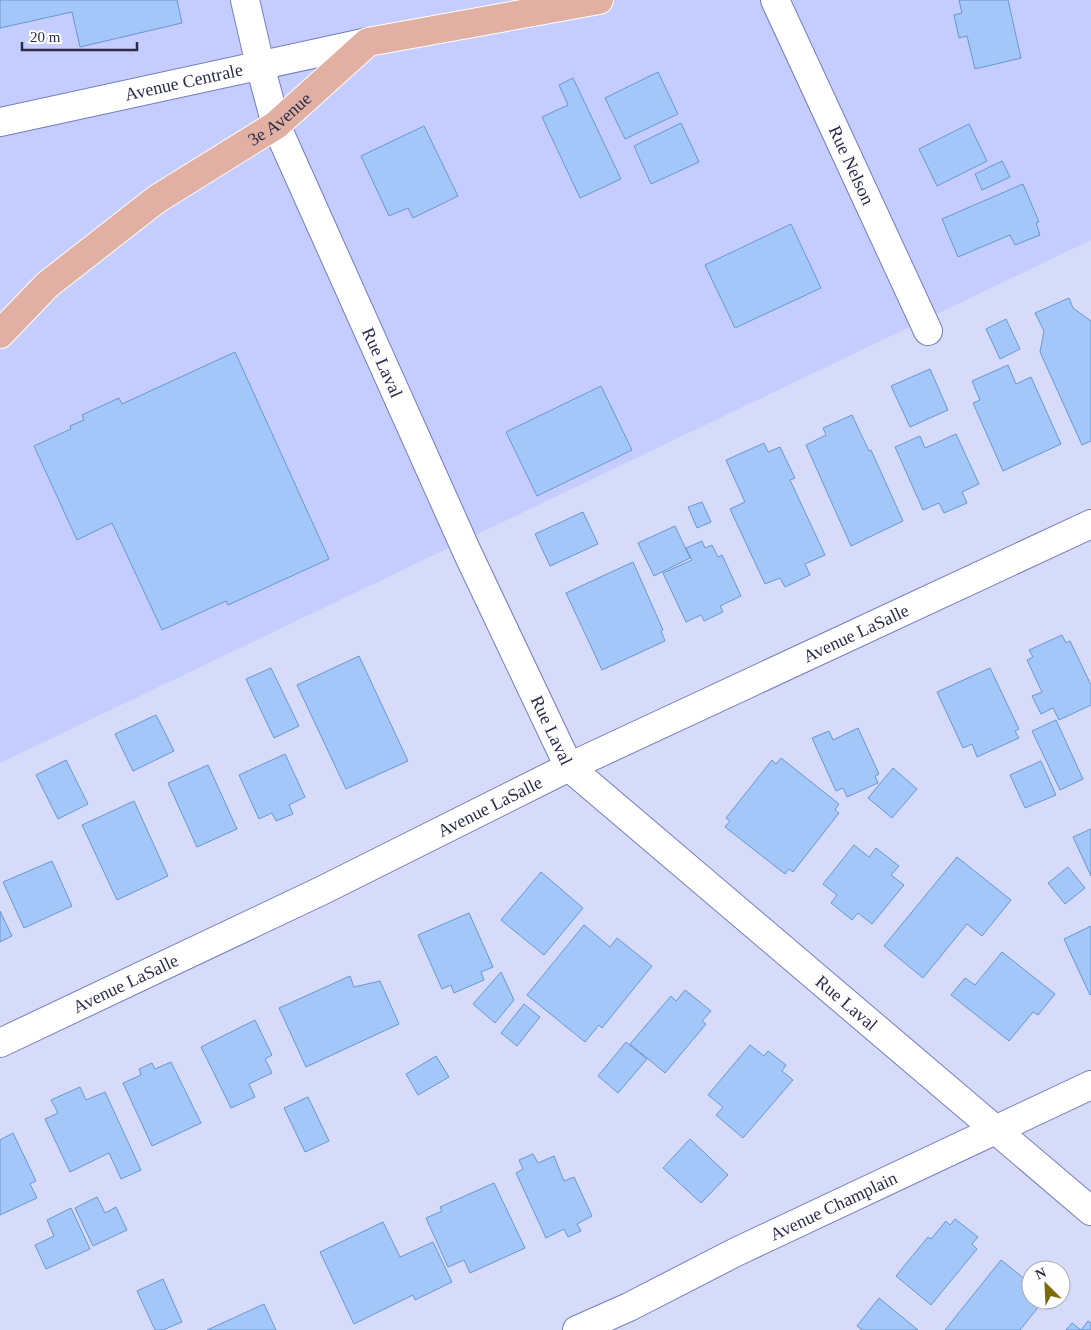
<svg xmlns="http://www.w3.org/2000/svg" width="1091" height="1330" viewBox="0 0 1091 1330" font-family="'Times New Roman',serif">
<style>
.built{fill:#c4cdfd}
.building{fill:#a2c7f8;stroke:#6b96d1}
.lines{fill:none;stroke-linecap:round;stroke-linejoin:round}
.minor-casing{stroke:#737dbf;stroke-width:30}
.major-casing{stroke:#fff;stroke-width:30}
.minor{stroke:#fff;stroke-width:28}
.major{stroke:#e2b0a3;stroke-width:28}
.labels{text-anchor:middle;stroke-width:4;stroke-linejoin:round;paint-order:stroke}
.street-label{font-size:18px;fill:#292d49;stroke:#fefefe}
</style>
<rect width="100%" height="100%" fill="#d5dbf8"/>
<polygon class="built" points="0,0 1091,0 1091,240 0,763"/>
<g class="building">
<polygon points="0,0 177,0 182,23 80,47 72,12 0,28"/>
<polygon points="959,0 1008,0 1021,58 975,69 967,36 959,38 954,15 962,13"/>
<polygon points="658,72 678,114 625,139 605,98"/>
<polygon points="573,78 621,179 580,198 542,117 568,105 559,85"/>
<polygon points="681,123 699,162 651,184 634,146"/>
<polygon points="969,124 987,161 937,186 919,149"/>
<polygon points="424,126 458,196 413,218 408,208 389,216 361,156"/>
<polygon points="1002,161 1010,177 982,190 975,174"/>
<polygon points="1023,184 1039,222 1036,223 1040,235 1015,245 1010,235 958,257 942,219"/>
<polygon points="791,224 821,288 735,328 705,265"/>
<polygon points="1069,298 1073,308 1091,321 1091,441 1082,445 1040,352 1044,331 1035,313"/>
<polygon points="1006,319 1020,349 1000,359 986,329"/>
<polygon points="235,352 329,559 228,605 226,601 162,630 112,523 77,540 34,446 71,429 70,426 84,420 82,415 119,398 122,404"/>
<polygon points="1008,365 1016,384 1031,377 1061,444 1003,471 973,403 980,400 972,381"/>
<polygon points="930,369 948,410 910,427 891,386"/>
<polygon points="601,386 632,450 537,496 506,432"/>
<polygon points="852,415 869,451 871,450 903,521 851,546 806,445 826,435 823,428"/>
<polygon points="956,434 979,484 962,492 967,503 944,513 939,503 923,510 895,447 920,436 925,448"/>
<polygon points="764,443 768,452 780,447 795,478 790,480 825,555 805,564 810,575 785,587 780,578 765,584 730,509 745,502 726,460"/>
<polygon points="702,502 711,522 697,528 688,507"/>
<polygon points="583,512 598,544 550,566 535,534"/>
<polygon points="675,526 690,558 654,576 638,543"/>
<polygon points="702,541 705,548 712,545 718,557 722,555 741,596 720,606 723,612 704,621 701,615 686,622 663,573 692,560 686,548"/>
<polygon points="633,562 663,630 661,631 665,641 602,670 566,593"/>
<polygon points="1062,635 1066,643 1070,641 1091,685 1091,705 1059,720 1053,708 1041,714 1032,696 1042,692 1027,660 1033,657 1029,650"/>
<polygon points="359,656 408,761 346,789 297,685"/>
<polygon points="271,668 299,726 274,738 246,679"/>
<polygon points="990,668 1019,729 1015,731 1019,738 977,757 972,744 963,748 937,692"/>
<polygon points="156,715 174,751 133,771 115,734"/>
<polygon points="1056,720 1083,779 1060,790 1032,731"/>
<polygon points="858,728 879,774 875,776 878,783 847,797 843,788 836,791 812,738 829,731 833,740"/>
<polygon points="285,754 305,797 289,805 293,814 276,821 272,813 259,819 239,775"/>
<polygon points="781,758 839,804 835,810 839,813 793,872 789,869 785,874 725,827 730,821 726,818 772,760 776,764"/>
<polygon points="66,760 88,804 58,819 36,775"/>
<polygon points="1041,761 1056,795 1025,808 1010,775"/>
<polygon points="208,765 237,829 197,847 168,783"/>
<polygon points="893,768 917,789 892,818 868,798"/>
<polygon points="134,801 168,876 117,900 82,825"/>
<polygon points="1091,829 1091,876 1073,837"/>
<polygon points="854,845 869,857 876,848 899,866 891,875 904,885 872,924 858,913 852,920 831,903 837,895 823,884"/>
<polygon points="957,857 1011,900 982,936 967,924 923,978 884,946"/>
<polygon points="52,861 72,906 24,928 3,882"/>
<polygon points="1068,867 1085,888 1065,904 1048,883"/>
<polygon points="541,872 583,908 544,955 501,920"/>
<polygon points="0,911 12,936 0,942"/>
<polygon points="469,913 493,967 481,972 484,980 454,993 451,985 442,989 418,935"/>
<polygon points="584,925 610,947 617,938 652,966 602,1028 599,1025 585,1042 527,995"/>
<polygon points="1091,926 1091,994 1090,995 1064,939"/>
<polygon points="1002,952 1055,994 1038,1015 1033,1012 1009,1041 951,995 965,978 975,985"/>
<polygon points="501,972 514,1000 495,1023 473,1004"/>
<polygon points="350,976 354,987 380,981 399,1024 306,1067 279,1008"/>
<polygon points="685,990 711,1011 702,1021 706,1024 665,1073 630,1044 671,996 676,1001"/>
<polygon points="524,1004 540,1017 517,1046 501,1033"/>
<polygon points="255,1020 272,1055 265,1059 272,1073 249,1084 255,1097 231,1108 201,1047"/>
<polygon points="626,1042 647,1059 618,1093 598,1076"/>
<polygon points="750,1045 764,1056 768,1051 786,1065 782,1071 793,1080 743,1138 716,1115 723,1107 708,1095"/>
<polygon points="436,1056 449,1077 418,1095 406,1074"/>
<polygon points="171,1062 201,1123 152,1146 123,1083 141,1075 139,1069 152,1063 155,1069"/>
<polygon points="80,1087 86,1100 105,1092 141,1170 121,1179 109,1153 70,1172 45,1119 58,1113 51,1100"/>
<polygon points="308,1097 329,1141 305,1152 284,1108"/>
<polygon points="13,1133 36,1181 30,1184 37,1198 0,1215 0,1140"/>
<polygon points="690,1139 728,1175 701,1203 663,1168"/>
<polygon points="533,1154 538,1163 554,1156 564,1181 574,1177 592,1216 577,1224 581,1231 568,1237 564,1229 546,1238 516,1173 523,1169 519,1160"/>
<polygon points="494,1183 525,1248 470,1273 464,1260 448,1267 426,1218 442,1211 440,1207"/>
<polygon points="97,1197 105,1213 116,1207 127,1230 93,1246 75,1208"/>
<polygon points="71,1208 90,1249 46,1269 35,1245 54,1236 47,1220"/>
<polygon points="955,1219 978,1237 972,1244 977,1249 931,1305 896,1276 928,1237 931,1239 946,1221 950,1225"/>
<polygon points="383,1222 400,1257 433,1242 452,1282 415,1300 413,1295 354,1324 320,1252"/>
<polygon points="1001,1260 1031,1284 1031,1300 1044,1300 1020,1330 945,1330"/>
<polygon points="163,1279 182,1322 163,1330 155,1330 137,1291"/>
<polygon points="879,1298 918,1330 862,1330 857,1326"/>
<polygon points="264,1304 276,1330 207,1330"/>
<polygon points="1088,1321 1091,1323 1091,1330 1066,1330 1072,1323 1081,1330"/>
</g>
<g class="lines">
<defs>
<g id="minor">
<path id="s1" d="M245 0 260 65 276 125 468 554 569 767 1091 1211"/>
<path id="s2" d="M775 0 928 331"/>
<path id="s3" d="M0 122 368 42"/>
<path id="s4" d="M0 1043 321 891 569 767 1091 524"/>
<path id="s5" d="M577 1330 629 1307 736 1252 1091 1085"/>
</g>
<g id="major">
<path id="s6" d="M0 334 47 285 157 199 276 125 368 42 599 0"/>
</g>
</defs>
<use href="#minor" class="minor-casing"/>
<use href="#major" class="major-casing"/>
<use href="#minor" class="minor"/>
<use href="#major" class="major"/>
</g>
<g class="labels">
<g class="street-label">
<text dy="6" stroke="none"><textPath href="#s3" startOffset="188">Avenue Centrale</textPath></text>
<text dy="6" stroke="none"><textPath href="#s6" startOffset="354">3e Avenue</textPath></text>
<text dy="6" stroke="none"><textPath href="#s2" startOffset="182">Rue Nelson</textPath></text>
<text dy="6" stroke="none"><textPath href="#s1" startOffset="389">Rue Laval</textPath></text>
<text dy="6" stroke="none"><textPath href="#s4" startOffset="949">Avenue LaSalle</textPath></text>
<text dy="6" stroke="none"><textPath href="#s1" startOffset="794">Rue Laval</textPath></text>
<text dy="6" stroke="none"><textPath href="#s4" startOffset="544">Avenue LaSalle</textPath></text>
<text dy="6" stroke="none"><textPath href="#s4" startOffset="139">Avenue LaSalle</textPath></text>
<text dy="6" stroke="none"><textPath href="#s1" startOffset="1199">Rue Laval</textPath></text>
<text dy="6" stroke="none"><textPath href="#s5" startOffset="285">Avenue Champlain</textPath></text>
</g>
</g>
<g transform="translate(1046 1285) rotate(336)"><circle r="24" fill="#fefefe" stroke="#a9aab6"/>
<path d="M0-4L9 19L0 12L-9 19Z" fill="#7e6b03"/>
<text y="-8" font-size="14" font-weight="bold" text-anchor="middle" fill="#292d49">N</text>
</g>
<path d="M22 42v8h115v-8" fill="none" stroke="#292d49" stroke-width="2.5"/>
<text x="30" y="42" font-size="15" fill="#292d49" stroke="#fefefe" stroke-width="4" paint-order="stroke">20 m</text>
</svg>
